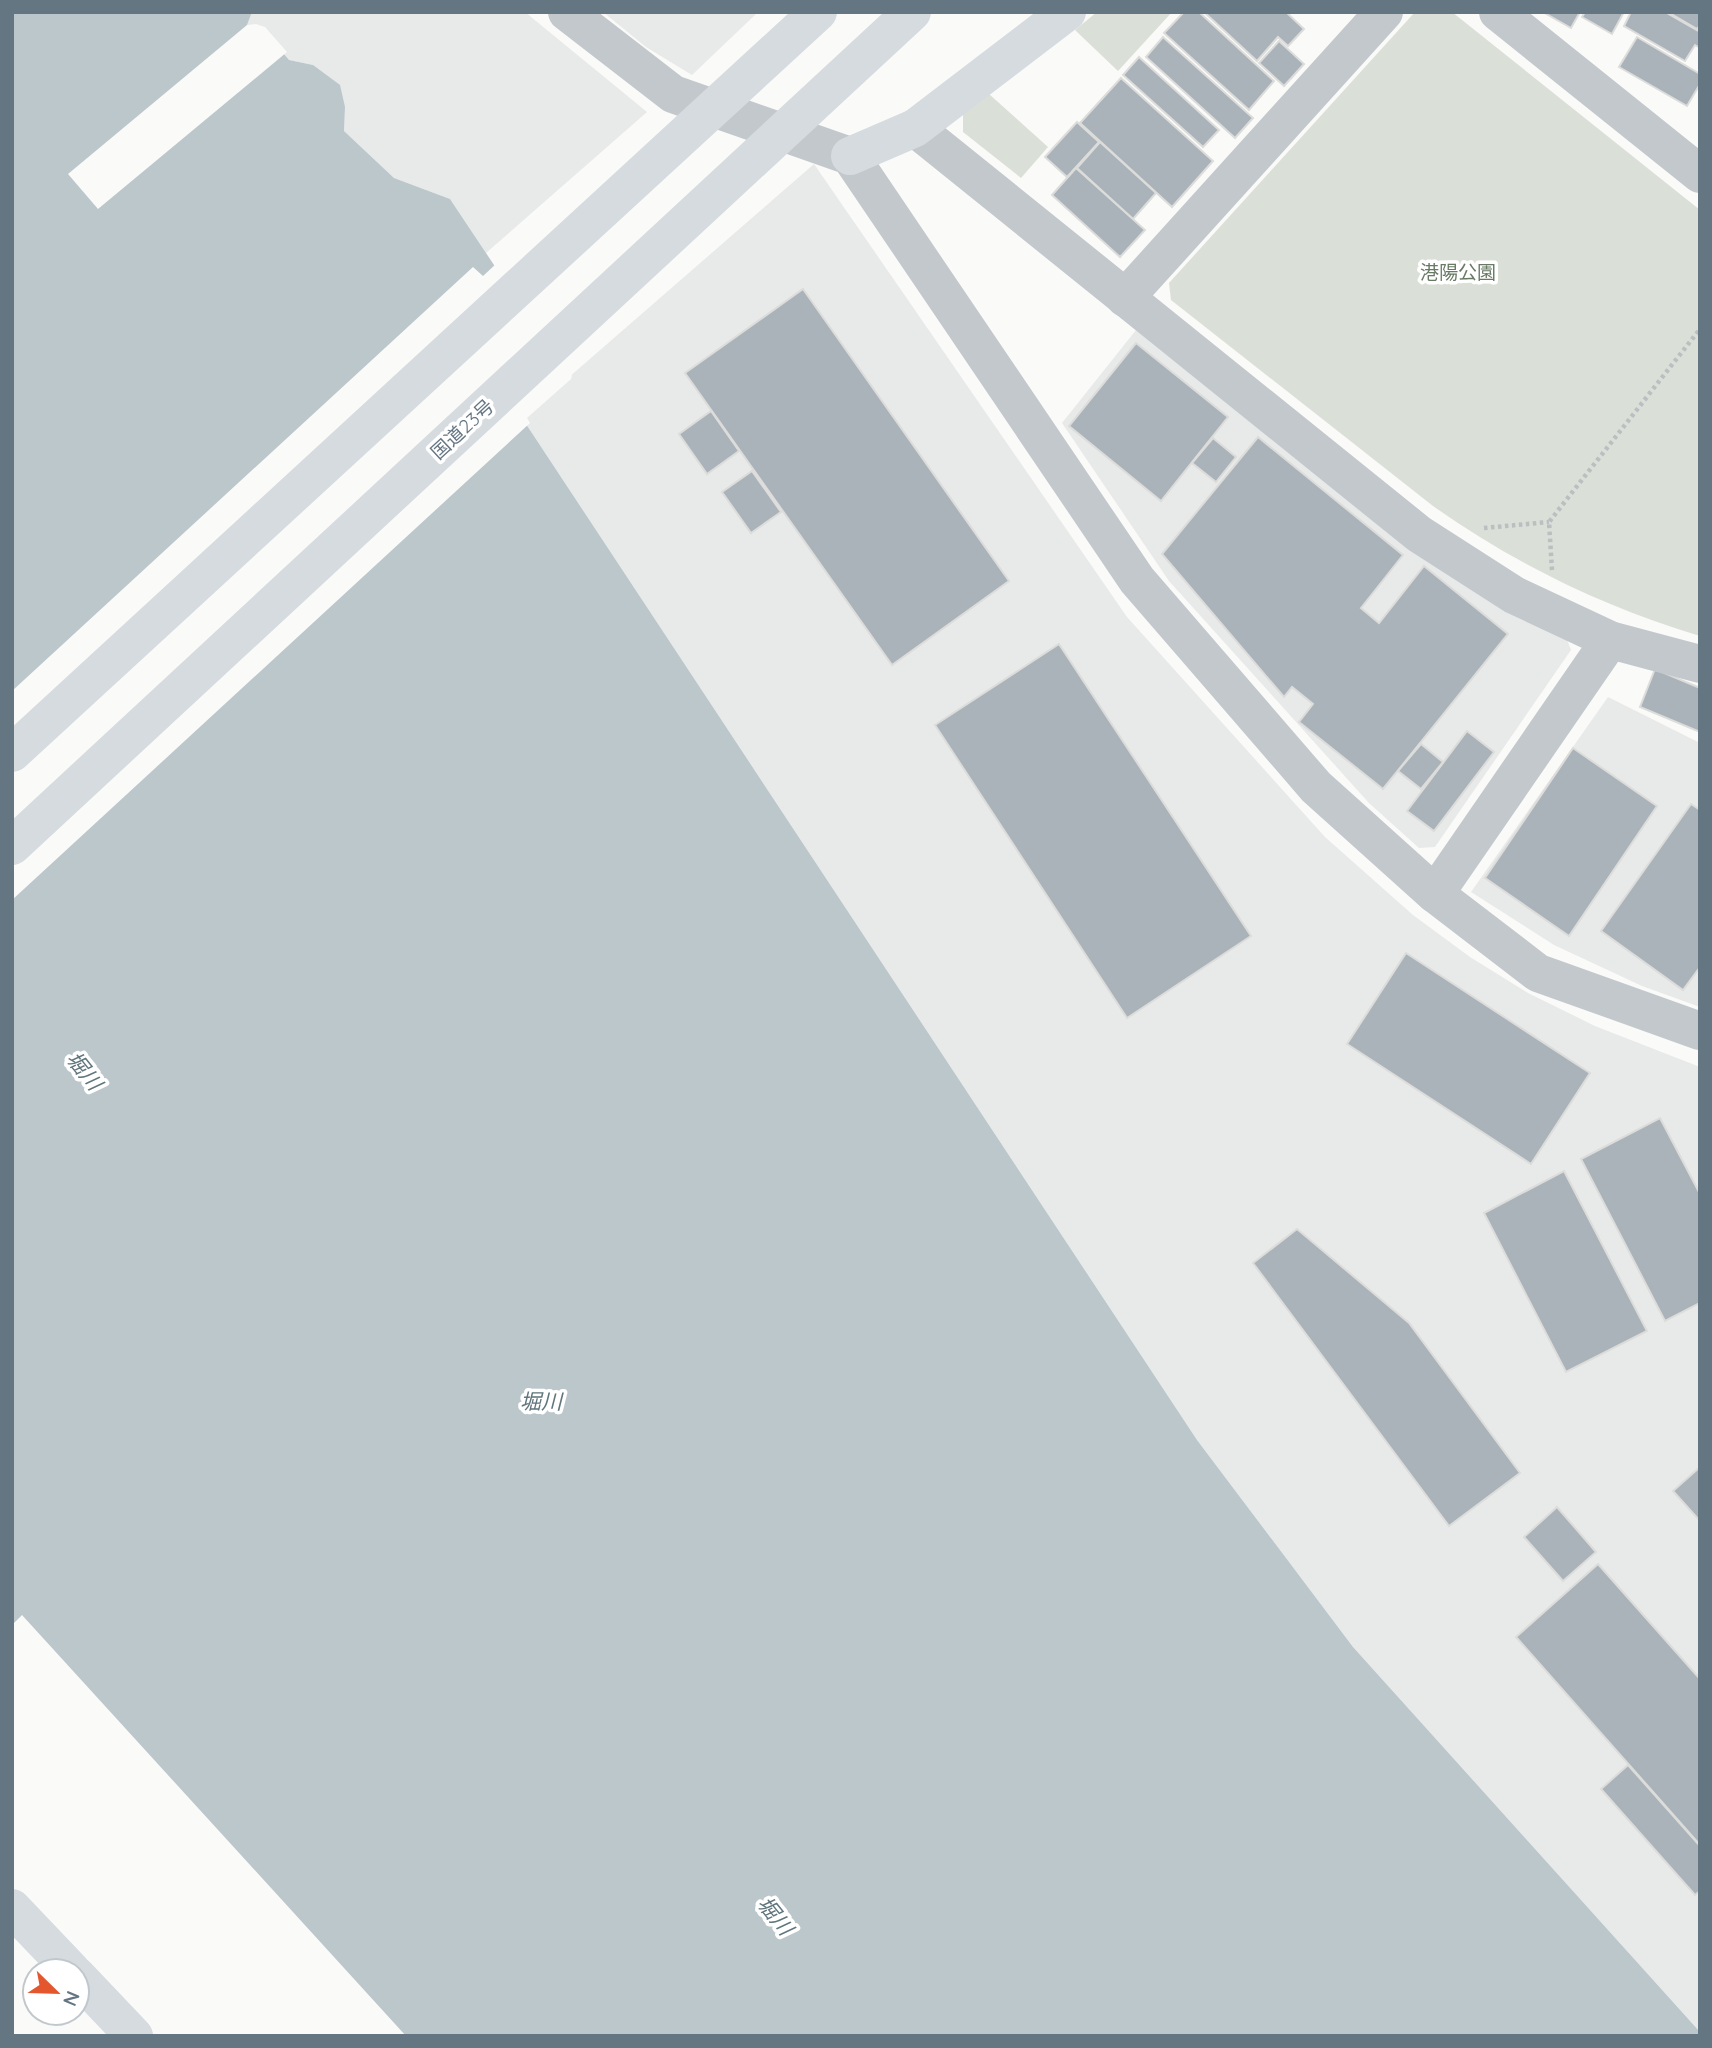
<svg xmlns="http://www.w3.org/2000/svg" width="1712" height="2048" viewBox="0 0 1712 2048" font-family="Quicksand,'Noto Sans JP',sans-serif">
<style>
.built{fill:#e8e9e9}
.green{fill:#dadfd7}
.water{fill:#bbc7cb}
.pier{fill:#fafaf8}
.building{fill:#aab3b9;stroke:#dcdcda;stroke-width:2}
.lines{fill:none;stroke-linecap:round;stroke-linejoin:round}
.path{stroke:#bbbfc2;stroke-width:4.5;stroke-dasharray:3.5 3.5;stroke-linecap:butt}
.street{stroke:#c3c8cc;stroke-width:38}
.secondary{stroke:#d6dbdf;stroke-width:38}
.highway{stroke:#d6dbdf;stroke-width:38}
.labels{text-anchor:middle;stroke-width:7;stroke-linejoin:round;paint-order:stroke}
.park-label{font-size:19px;fill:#687a64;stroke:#fff}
.street-label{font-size:19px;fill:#657683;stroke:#fff}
.water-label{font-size:21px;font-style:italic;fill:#60757c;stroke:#fff}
</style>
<rect width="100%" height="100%" fill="#fafaf8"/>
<g class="built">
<polygon points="252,12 525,12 647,112 486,253 450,199 394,178 344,131 345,107 313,65 289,60 263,30 247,25"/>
<polygon points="603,12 758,12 692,75 646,47"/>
<polygon points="814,164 1127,617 1325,837 1413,915 1470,957 1528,993 1595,1026 1700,1067 1700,2032 1353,1647 1197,1440 522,418"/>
<polygon points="1136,330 1564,632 1571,650 1435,847 1419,848 1369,803 1169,581 1062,423"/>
<polygon points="1608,697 1700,743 1700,1007 1642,986 1554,945 1471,892"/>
</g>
<g class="green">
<polygon points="1097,12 1172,12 1118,71 1075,30"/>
<path d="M1415 12H1452L1700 210V636C1604 607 1515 564 1433 506L1171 300 1169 283Z"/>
<polygon points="989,94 1048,147 1021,178 963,132 963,110"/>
</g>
<polygon class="water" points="12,12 252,12 247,25 263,29 289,60 313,65 340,85 345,107 344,131 394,178 450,199 568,376 522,418 1197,1440 1353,1647 1700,2032 1700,2036 406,2036 22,1615 12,1625"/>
<g class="pier">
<polygon points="256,24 265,27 287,52 98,209 68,174 247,25"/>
<polygon points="497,263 572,375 571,379 527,418 530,423 12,900 12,691 473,267 483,276"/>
</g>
<g class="building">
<polygon points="1184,12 1199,12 1274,81 1249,110 1164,33"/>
<polygon points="1204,12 1286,12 1304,29 1288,46 1278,37 1257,61"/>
<polygon points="1543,12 1580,12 1571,28"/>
<polygon points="1585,12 1624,12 1612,34 1582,17"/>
<polygon points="1631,12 1665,12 1700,32 1700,48 1695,45 1685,61 1624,26"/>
<polygon points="1668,12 1700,12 1700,25 1697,29"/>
<polygon points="1163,37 1253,118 1235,138 1146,57"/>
<polygon points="1637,37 1700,74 1700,84 1687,106 1619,67"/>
<polygon points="1279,41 1304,64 1284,86 1259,63"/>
<polygon points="1139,57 1219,130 1203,147 1123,75"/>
<polygon points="1121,78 1213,161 1172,207 1080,123"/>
<polygon points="1077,122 1099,142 1067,177 1045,157"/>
<polygon points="1100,142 1156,193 1133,219 1077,168"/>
<polygon points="1076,168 1145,230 1120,257 1052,195"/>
<polygon points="803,289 1009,581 892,665 685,373"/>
<polygon points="1136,343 1228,417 1161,501 1069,426"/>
<polygon points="711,411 739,451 707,474 679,434"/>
<polygon points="1258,437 1403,555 1361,608 1379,623 1424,566 1508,634 1383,789 1299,722 1313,704 1292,687 1284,697 1162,554"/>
<polygon points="1213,438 1236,457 1216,482 1192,463"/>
<polygon points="752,471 781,512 751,533 722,492"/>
<polygon points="1059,644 1251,936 1127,1018 935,725"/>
<polygon points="1655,669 1700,688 1700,732 1640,707"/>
<polygon points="1467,731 1494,752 1434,831 1407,811"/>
<polygon points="1421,744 1443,762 1421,789 1398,771"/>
<polygon points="1573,748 1657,806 1569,936 1485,878"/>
<polygon points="1691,804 1700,810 1700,967 1683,990 1601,931"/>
<polygon points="1406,953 1590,1073 1531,1164 1347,1044"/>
<polygon points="1660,1118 1700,1194 1700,1303 1665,1321 1581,1159"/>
<polygon points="1564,1171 1647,1331 1566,1372 1484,1213"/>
<polygon points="1297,1229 1409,1323 1520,1473 1449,1526 1253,1263"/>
<polygon points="1700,1467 1700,1521 1673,1491"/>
<polygon points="1557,1507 1596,1552 1563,1581 1524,1537"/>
<polygon points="1598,1564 1700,1679 1700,1845 1516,1637"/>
<polygon points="1628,1765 1700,1846 1700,1891 1695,1895 1601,1789"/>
</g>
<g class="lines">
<g class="path">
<polyline points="1484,528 1549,522"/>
<polyline points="1552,570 1549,522 1700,329"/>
</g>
<g class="street">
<polyline points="567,12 673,94 850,156 1137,580 1316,787 1435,894 1538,973 1700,1031"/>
<polyline points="1498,12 1700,174"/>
<polyline points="915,128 1419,534 1514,595 1610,640 1700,664"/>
<polyline points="1125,298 1384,12"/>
<polyline points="1435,894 1610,640"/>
</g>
<g class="secondary">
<polyline points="850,156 915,128 1067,12"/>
<polyline points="12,1908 72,1971"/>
<polyline points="77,1976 134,2036"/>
</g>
<g class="highway">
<polyline points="12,753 818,12"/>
<polyline points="12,846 912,12"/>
</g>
</g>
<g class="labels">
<g class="park-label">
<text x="1458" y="279">港陽公園</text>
</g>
<g class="street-label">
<text transform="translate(462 429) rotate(-43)" y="7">国道23号</text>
</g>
<g class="water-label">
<text transform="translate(84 1071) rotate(51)" y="7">堀川</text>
<text x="541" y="1409">堀川</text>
<text transform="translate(775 1916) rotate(51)" y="7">堀川</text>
</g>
</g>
<rect width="1712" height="2048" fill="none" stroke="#657683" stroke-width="28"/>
<g transform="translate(56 1992) rotate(113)"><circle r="33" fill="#ffffff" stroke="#c1c8cd" stroke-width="2"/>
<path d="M0-5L12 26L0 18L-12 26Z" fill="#e4572e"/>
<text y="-10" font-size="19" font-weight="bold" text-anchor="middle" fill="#657683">N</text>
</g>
</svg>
